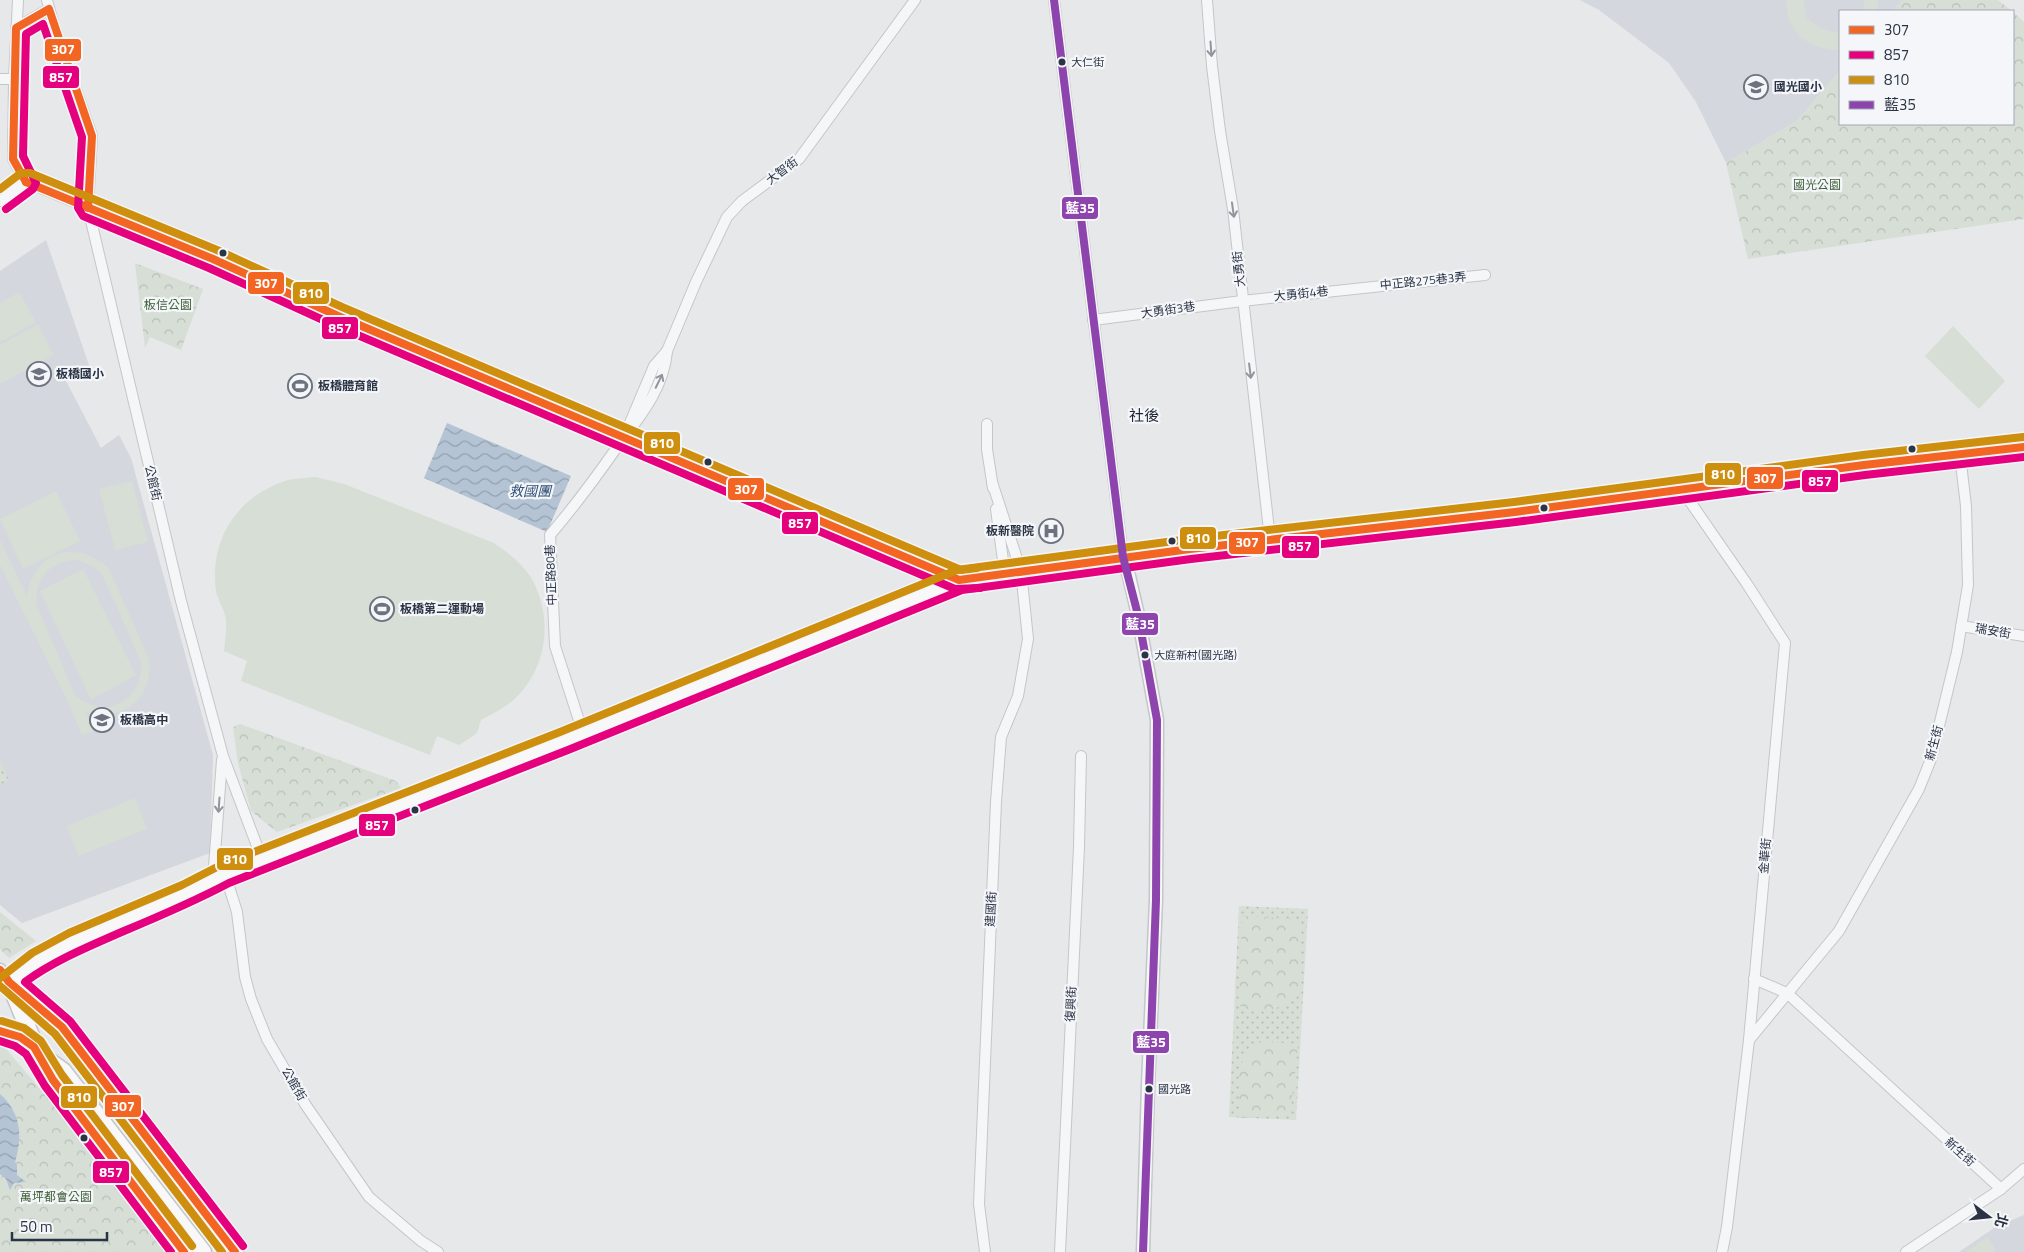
<svg xmlns="http://www.w3.org/2000/svg" width="2024" height="1252" viewBox="0 0 2024 1252" font-family="'Titillium Web','Noto Sans TC',sans-serif">
<style>
.built{fill:#d4d7dd}
.grass{fill:url(#grass-dots)}
.forest{fill:url(#forest-crowns)}
.pitch{fill:#d6ded6;fill-rule:evenodd}
.water{fill:url(#water-waves)}
.lines{fill:none;stroke-linecap:round;stroke-linejoin:round}
.minor-casing{stroke:#c4c6c8;stroke-width:12}
.tertiary-casing{stroke:#c4c6c8;stroke-width:15}
.secondary-casing{stroke:#c4c6c8;stroke-width:18}
.primary-casing{stroke:#c2c5c8;stroke-width:19}
.minor{stroke:#f5f6f7;stroke-width:10}
.tertiary{stroke:#f5f6f7;stroke-width:12}
.secondary{stroke:#f8f8f8;stroke-width:15}
.primary{stroke:#f8f8f8;stroke-width:16}
.bus-1-casing{stroke:#f4f6f9;stroke-width:11}
.bus-2-casing{stroke:#f4f6f9;stroke-width:11}
.bus-3-casing{stroke:#f4f6f9;stroke-width:11}
.bus-4-casing{stroke:#f4f6f9;stroke-width:11}
.bus-1{stroke:#f26522;stroke-width:8}
.bus-2{stroke:#e5007d;stroke-width:8}
.bus-3{stroke:#ce8f0e;stroke-width:8}
.bus-4{stroke:#8e44ad;stroke-width:8}
.oneway{stroke:#90959e}
.bus-dot{fill:#2b3445;stroke:#f4f6f9;stroke-width:2}
.labels{text-anchor:middle;stroke-width:4.5;stroke-linejoin:round;paint-order:stroke}
.bus-label{font-size:11px;fill:#2b3445;stroke:#f4f6f9;text-anchor:start}
.poi-label{font-size:12px;font-weight:bold;fill:#2b3445;stroke:#f4f6f9;text-anchor:start}
.street-label{font-size:12px;fill:#2b3445;stroke:#f4f6f9}
.park-label{font-size:12px;fill:#3f6138;stroke:#f4f6f9}
.water-label{font-size:14px;font-style:italic;fill:#34527a;stroke:#f4f6f9}
.quarter-label{font-size:15px;fill:#1d2536;stroke:#f4f6f9}
.line-badge{stroke:#f4f6f9;stroke-width:2}
.badge-label{font-size:14px;text-anchor:middle;font-weight:bold;fill:#fff}
</style>
<defs>
<pattern id="grass-dots" width="8" height="8" patternUnits="userSpaceOnUse" patternTransform="scale(1.25)"><rect width="8" height="8" fill="#d6ded6"/><path d="M2 2h.1M6 6h.1" fill="none" stroke="#b8bfb9" stroke-width="1.8" stroke-linecap="round"/></pattern>
<pattern id="forest-crowns" width="20" height="18" patternUnits="userSpaceOnUse" patternTransform="scale(1.25)"><rect width="20" height="18" fill="#d6ded6"/><path d="M2 6a3 3 0 1 1 6 0M12 15a3 3 0 1 1 6 0" fill="none" stroke="#b8bfb9"/></pattern>
<pattern id="water-waves" width="16" height="10" patternUnits="userSpaceOnUse" patternTransform="scale(1.25)"><rect width="16" height="10" fill="#b4c4d5"/><path d="M0 5q4-4 8 0t8 0" fill="none" stroke="#93a0af"/></pattern>
</defs>
<rect width="100%" height="100%" fill="#e6e8ea"/>
<g class="built">
<polygon points="1580,0 1902,0 1893,11 1840,11 1840,71 1797,121 1726,163 1696,102 1669,63 1599,10"/>
<polygon points="46,240 90,368 66,381 101,448 119,435 131,458 213,755 210,853 22,923 0,905 0,271"/>
<polygon points="2024,1215 2024,1252 1959,1252 1997,1226"/>
</g>
<g class="grass">
<polygon points="0,761 9,780 0,785"/>
<polygon points="1239,906 1308,909 1296,1120 1229,1117"/>
</g>
<g class="forest">
<polygon points="1902,0 1998,0 2012,11 1893,11"/>
<polygon points="2013,12 2024,22 2024,219 1748,259 1726,163 1797,121 1840,71 1840,124 2013,124"/>
<polygon points="135,263 203,289 181,350 150,337 145,348"/>
<polygon points="240,724 396,781 401,788 277,832 251,811 238,763 233,727"/>
<polygon points="0,912 36,941 9,958 0,949"/>
<polygon points="1242,916 1299,919 1300,995 1269,1012 1239,1006"/>
<polygon points="1257,1041 1298,1044 1290,1115 1239,1118 1239,1067"/>
<polygon points="0,1046 7,1050 82,1139 168,1252 0,1252"/>
</g>
<g class="pitch">
<path d="M1786 0H1804L1806 17C1816 26 1826 32 1840 32V50C1820 51 1796 40 1789 20 1787 14 1787 6 1786 0Z"/>
<polygon points="1864,0 1878,0 1878,11 1863,11"/>
<polygon points="19,292 36,322 0,342 0,303"/>
<polygon points="38,324 54,355 0,384 0,345"/>
<polygon points="1953,326 2005,381 1979,409 1925,356"/>
<path d="M316 477 344 484 494 543C507 552 521 562 530 576 552 612 549 659 522 691 511 705 496 712 481 720L477 733 459 745 437 736 430 755 241 681 247 661 224 651C225 641 227 630 226 620 225 610 218 601 216 591 209 540 237 497 285 481 294 478 306 478 316 477Z"/>
<polygon points="132,481 148,542 115,550 99,489"/>
<polygon points="56,491 80,541 23,569 0,519"/>
<path d="M0 540 27 596C28 590 29 584 32 578 48 545 86 545 109 569L149 659C153 700 123 722 86 712L93 731 82 735 68 702 0 565ZM76 560 91 565 102 574 141 662C143 688 123 712 96 706 88 704 81 700 75 696L37 605C34 579 51 561 76 560Z"/>
<polygon points="83,569 136,675 91,700 40,591"/>
<polygon points="135,798 147,829 78,856 67,826"/>
<polygon points="1987,1237 1996,1250 1993,1252 1966,1252"/>
</g>
<g class="water">
<polygon points="447,423 571,476 547,532 424,478"/>
<path d="M0 1094C21 1113 23 1136 15 1162L17 1165V1175L26 1182 14 1183 10 1190 6 1179 0 1174Z"/>
</g>
<g class="lines">
<defs>
<g id="minor">
<polyline points="18,0 14,79 13,159 26,182"/>
<polyline points="47,0 54,26 92,136 88,208 181,601 223,756 262,859"/>
<polyline points="1054,0 1123,557"/>
<polyline points="1207,0 1212,66 1220,131 1233,209 1270,539"/>
<polyline points="16,28 49,9"/>
<polyline points="0,79 14,79"/>
<polyline points="26,182 213,259 338,316 959,580"/>
<polyline points="0,201 26,182"/>
<polyline points="1093,320 1242,301 1485,275"/>
<polyline points="987,424 987,449 993,488"/>
<polyline points="624,437 654,366 667,351 696,282 727,217 742,201 799,159 915,0"/>
<polyline points="1682,490 1747,584 1785,643 1749,1040 1727,1227 1722,1252"/>
<polyline points="996,509 1005,575"/>
<polyline points="1961,626 2024,636"/>
<path d="M583 733 555 646 550 535C573 508 594 480 615 450 637 420 664 390 667 351"/>
<polyline points="225,874 237,912 245,977 251,999 267,1039 305,1104 369,1197 421,1241 438,1252"/>
<polyline points="213,880 222,760"/>
<polyline points="1754,979 1787,993 2001,1189"/>
<polyline points="1749,1040 1839,931 1919,789 1931,759 1957,652 1968,585 1966,506 1960,455"/>
<polyline points="985,1252 979,1204 996,802 1001,737 1018,696 1028,639 1021,571 992,482"/>
<polyline points="1060,1252 1079,847 1081,756"/>
<polyline points="1906,1252 2001,1189 2024,1169"/>
</g>
<g id="tertiary">
<polyline points="1123,557 1129,576 1138,615 1157,720 1156,900 1148,1085 1143,1252"/>
<polyline points="0,970 9,982"/>
</g>
<polyline id="secondary" points="9,982 37,961 74,942 186,894 225,874 564,741 661,700 959,580 1190,549 1515,512 1864,465 2024,447"/>
<g id="primary">
<polyline points="9,982 62,1027 235,1252"/>
<polyline points="10,984 36,1048 41,1055 63,1071 203,1252"/>
<polyline points="0,1031 21,1038 36,1048"/>
<polyline points="42,1057 53,1080 184,1252"/>
</g>
</defs>
<use href="#minor" class="minor-casing"/>
<use href="#tertiary" class="tertiary-casing"/>
<use href="#secondary" class="secondary-casing"/>
<use href="#primary" class="primary-casing"/>
<use href="#minor" class="minor"/>
<use href="#tertiary" class="tertiary"/>
<use href="#secondary" class="secondary"/>
<use href="#primary" class="primary"/>
<defs>
<g id="bus-1">
<polyline points="26,182 213,259 338,316 959,580 1190,549 1515,512 1864,465 2024,447"/>
<polyline points="26,182 13,159 16,28 49,9 92,136 88,208"/>
<polyline points="0,970 9,982 62,1027 235,1252"/>
<polyline points="0,1031 20,1037 34,1047 53,1080 184,1252"/>
</g>
<g id="bus-2">
<polyline points="6,209 33,189 36,183 23,156 26,34 43,24 82,137 78,208 83,216 209,268 334,325 955,589 980,588"/>
<polyline points="0,1041 15,1046 26,1054 45,1086 171,1252"/>
<path d="M243 1246 70 1021 25 982C55 960 90 946 124 931 160 916 195 901 229 883L568 750 962 590 1191 559 1516 522 1865 475 2024 457"/>
</g>
<g id="bus-3">
<polyline points="0,189 21,173 30,173 217,250 342,307 961,570 977,568"/>
<polyline points="0,978 32,953 69,933 182,885 221,865 560,732 957,570 1189,539 1514,502 1863,455 2023,437"/>
<polyline points="0,986 55,1034 222,1252"/>
<polyline points="2,1021 24,1028 41,1041 62,1075 192,1246"/>
</g>
<polyline id="bus-4" points="1054,0 1123,557 1138,615 1157,720 1156,900 1143,1252"/>
</defs>
<use href="#bus-1" class="bus-1-casing"/>
<use href="#bus-2" class="bus-2-casing"/>
<use href="#bus-3" class="bus-3-casing"/>
<use href="#bus-4" class="bus-4-casing"/>
<use href="#bus-1" class="bus-1"/>
<use href="#bus-2" class="bus-2"/>
<use href="#bus-3" class="bus-3"/>
<use href="#bus-4" class="bus-4"/>
</g>
<defs><path id="oneway-shaft" d="M-6 0H5M1.5-3L5.5 0L1.5 3" fill="none" stroke-width="1.6" stroke-linecap="round" stroke-linejoin="round" transform="scale(1.25)"/></defs>
<g class="oneway">
<use href="#oneway-shaft" transform="translate(1211 49) rotate(86)"/>
<use href="#oneway-shaft" transform="translate(1233 210) rotate(82)"/>
<use href="#oneway-shaft" transform="translate(1250 371) rotate(83)"/>
<use href="#oneway-shaft" transform="translate(659 381) rotate(-64)"/>
<use href="#oneway-shaft" transform="translate(219 805) rotate(94)"/>
</g>
<defs>
<symbol id="school-ring" viewBox="-11 -11 22 22"><circle r="9.5" fill="#f4f6f9" stroke="#6c737f" stroke-width="1.5"/><path d="M0-5L7-2L0 1L-7-2ZM-4 1L0 2.5L4 1V4Q0 6-4 4Z" fill="#6c737f"/></symbol>
<symbol id="stadium-ring" viewBox="-11 -11 22 22"><circle r="9.5" fill="#f4f6f9" stroke="#6c737f" stroke-width="1.5"/><path d="M0-5a6.5 5 0 1 0 0 10a6.5 5 0 1 0 0-10ZM-3.5-1.8h7v3.6h-7Z" fill="#6c737f"/></symbol>
<symbol id="hospital-ring" viewBox="-11 -11 22 22"><circle r="9.5" fill="#f4f6f9" stroke="#6c737f" stroke-width="1.5"/><path d="M-5-5h3v3.5h4V-5h3V5h-3V1.5h-4V5h-3Z" fill="#6c737f"/></symbol>
</defs>
<g fill-rule="evenodd">
<use href="#school-ring" x="1742" y="73" width="28" height="28"/>
<use href="#school-ring" x="25" y="360" width="28" height="28"/>
<use href="#stadium-ring" x="286" y="372" width="28" height="28"/>
<use href="#hospital-ring" x="1037" y="517" width="28" height="28"/>
<use href="#stadium-ring" x="368" y="595" width="28" height="28"/>
<use href="#school-ring" x="88" y="706" width="28" height="28"/>
</g>
<g class="bus-dot">
<circle cx="1062" cy="62" r="4.5"/>
<circle cx="223" cy="253" r="4.5"/>
<circle cx="1912" cy="449" r="4.5"/>
<circle cx="708" cy="462" r="4.5"/>
<circle cx="1544" cy="508" r="4.5"/>
<circle cx="1172" cy="541" r="4.5"/>
<circle cx="1145" cy="655" r="4.5"/>
<circle cx="415" cy="810" r="4.5"/>
<circle cx="1149" cy="1089" r="4.5"/>
<circle cx="84" cy="1138" r="4.5"/>
</g>
<g class="labels">
<g class="bus-label">
<text x="1071" y="66">大仁街</text>
<text x="1154" y="659">大庭新村(國光路)</text>
<text x="1158" y="1093">國光路</text>
</g>
<g class="poi-label">
<text x="1774" y="91">國光國小</text>
<text x="56" y="378">板橋國小</text>
<text x="318" y="390">板橋體育館</text>
<text x="1034" y="535" text-anchor="end">板新醫院</text>
<text x="400" y="613">板橋第二運動場</text>
<text x="120" y="724">板橋高中</text>
</g>
<g class="street-label">
<text transform="translate(782 171) rotate(-37)" y="4">大智街</text>
<text transform="translate(1239 269) rotate(-96)" y="4">大勇街</text>
<text transform="translate(1423 281) rotate(-6)" y="4">中正路275巷3弄</text>
<text transform="translate(1301 294) rotate(-6)" y="4">大勇街4巷</text>
<text transform="translate(1168 310) rotate(-8)" y="4">大勇街3巷</text>
<text transform="translate(153 483) rotate(77)" y="4">公館街</text>
<text transform="translate(551 575) rotate(-92)" y="4">中正路80巷</text>
<text transform="translate(1993 631) rotate(10)" y="4">瑞安街</text>
<text transform="translate(1934 743) rotate(-75)" y="4">新生街</text>
<text transform="translate(1765 856) rotate(-85)" y="4">金華街</text>
<text transform="translate(991 909) rotate(-87)" y="4">建國街</text>
<text transform="translate(1071 1004) rotate(-87)" y="4">復興街</text>
<text transform="translate(294 1084) rotate(60)" y="4">公館街</text>
<text transform="translate(1960 1152) rotate(42)" y="4">新生街</text>
</g>
<g class="park-label">
<text x="1817" y="189">國光公園</text>
<text x="168" y="309">板信公園</text>
<text x="56" y="1201">萬坪都會公園</text>
</g>
<g class="water-label">
<text x="530" y="496">救國團</text>
</g>
<g class="quarter-label">
<text x="1144" y="421">社後</text>
</g>
</g>
<g class="line-badge">
<rect x="44" y="38" width="38" height="24" rx="5" fill="#f26522"/>
<rect x="42" y="65" width="38" height="24" rx="5" fill="#e5007d"/>
<rect x="1061" y="196" width="38" height="24" rx="5" fill="#8e44ad"/>
<rect x="247" y="271" width="38" height="24" rx="5" fill="#f26522"/>
<rect x="292" y="281" width="38" height="24" rx="5" fill="#ce8f0e"/>
<rect x="321" y="316" width="38" height="24" rx="5" fill="#e5007d"/>
<rect x="643" y="431" width="38" height="24" rx="5" fill="#ce8f0e"/>
<rect x="1704" y="462" width="38" height="24" rx="5" fill="#ce8f0e"/>
<rect x="1746" y="466" width="38" height="24" rx="5" fill="#f26522"/>
<rect x="1801" y="469" width="38" height="24" rx="5" fill="#e5007d"/>
<rect x="727" y="477" width="38" height="24" rx="5" fill="#f26522"/>
<rect x="781" y="511" width="38" height="24" rx="5" fill="#e5007d"/>
<rect x="1179" y="526" width="38" height="24" rx="5" fill="#ce8f0e"/>
<rect x="1228" y="531" width="38" height="24" rx="5" fill="#f26522"/>
<rect x="1281" y="535" width="39" height="24" rx="5" fill="#e5007d"/>
<rect x="1121" y="612" width="38" height="24" rx="5" fill="#8e44ad"/>
<rect x="358" y="813" width="38" height="24" rx="5" fill="#e5007d"/>
<rect x="216" y="847" width="38" height="24" rx="5" fill="#ce8f0e"/>
<rect x="1132" y="1030" width="38" height="24" rx="5" fill="#8e44ad"/>
<rect x="60" y="1085" width="38" height="24" rx="5" fill="#ce8f0e"/>
<rect x="104" y="1094" width="38" height="24" rx="5" fill="#f26522"/>
<rect x="92" y="1160" width="38" height="24" rx="5" fill="#e5007d"/>
</g>
<g class="badge-label">
<text x="63" y="54">307</text>
<text x="61" y="82">857</text>
<text x="1080" y="213">藍35</text>
<text x="266" y="288">307</text>
<text x="311" y="298">810</text>
<text x="340" y="333">857</text>
<text x="662" y="448">810</text>
<text x="1723" y="479">810</text>
<text x="1765" y="483">307</text>
<text x="1820" y="486">857</text>
<text x="746" y="494">307</text>
<text x="800" y="528">857</text>
<text x="1198" y="543">810</text>
<text x="1247" y="547">307</text>
<text x="1300" y="551">857</text>
<text x="1140" y="629">藍35</text>
<text x="377" y="830">857</text>
<text x="235" y="864">810</text>
<text x="1151" y="1047">藍35</text>
<text x="79" y="1102">810</text>
<text x="123" y="1111">307</text>
<text x="111" y="1177">857</text>
</g>
<rect x="1839" y="10" width="175" height="115" fill="#f4f6f9" stroke="#a4a8b1"/>
<rect x="1849" y="26" width="25" height="8" fill="#f26522" stroke="#a4a8b1"/>
<text x="1884" y="35" font-size="15" fill="#2b3445">307</text>
<rect x="1849" y="51" width="25" height="8" fill="#e5007d" stroke="#a4a8b1"/>
<text x="1884" y="60" font-size="15" fill="#2b3445">857</text>
<rect x="1849" y="76" width="25" height="8" fill="#ce8f0e" stroke="#a4a8b1"/>
<text x="1884" y="85" font-size="15" fill="#2b3445">810</text>
<rect x="1849" y="101" width="25" height="8" fill="#8e44ad" stroke="#a4a8b1"/>
<text x="1884" y="110" font-size="15" fill="#2b3445">藍35</text>
<g transform="translate(1989 1217) rotate(106)" stroke="#f4f6f9" stroke-width="4" paint-order="stroke">
<path d="M0-4L9 19L0 12L-9 19Z" fill="#2b3445"/>
<text y="-8" font-size="14" font-weight="bold" text-anchor="middle" fill="#2b3445">北</text>
</g>
<path d="M12 1232v8h95v-8" fill="none" stroke="#2b3445" stroke-width="2.5"/>
<text x="20" y="1232" font-size="15" fill="#2b3445" stroke="#f4f6f9" stroke-width="4" paint-order="stroke">50 m</text>
</svg>
